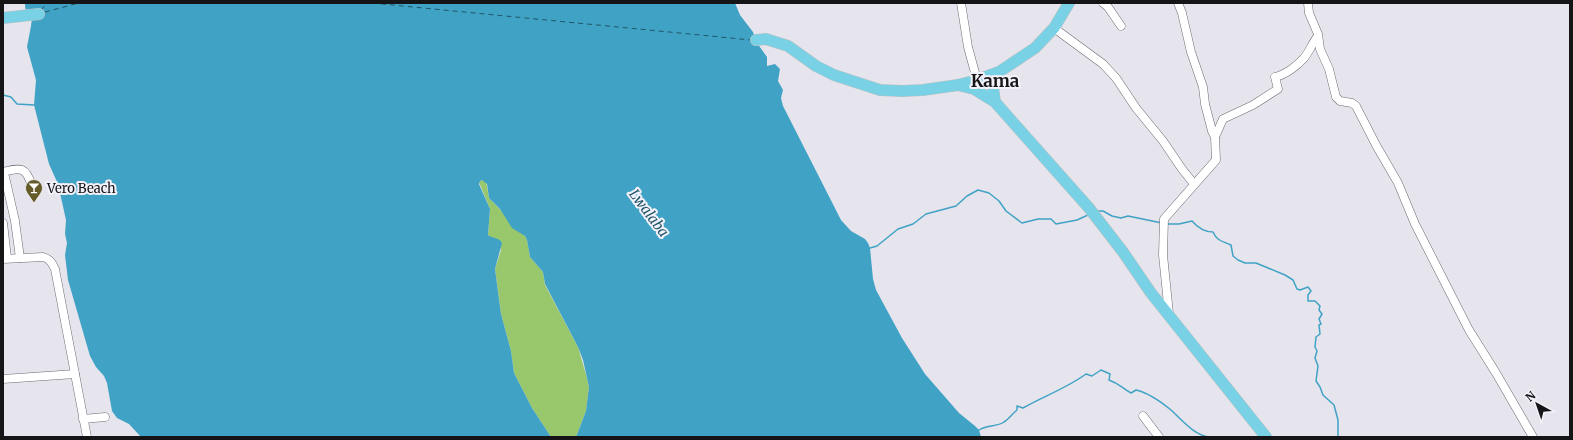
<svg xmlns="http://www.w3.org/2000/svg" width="1573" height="440" viewBox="0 0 1573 440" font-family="Merriweather,serif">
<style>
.forest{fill:#98c76c}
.water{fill:#40a3c6}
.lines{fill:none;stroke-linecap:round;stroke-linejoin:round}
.stream{stroke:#40a3c6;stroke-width:1.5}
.ferry{stroke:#205568;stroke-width:1;stroke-dasharray:5 4;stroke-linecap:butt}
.minor-casing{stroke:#6c6a71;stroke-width:9}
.major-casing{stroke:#c2c2c3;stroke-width:12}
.minor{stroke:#fff;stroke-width:8}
.major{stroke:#79d1e5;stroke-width:11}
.labels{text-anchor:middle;stroke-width:4;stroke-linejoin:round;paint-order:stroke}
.poi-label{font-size:13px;fill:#151417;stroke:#f3f1f9;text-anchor:start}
.water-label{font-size:14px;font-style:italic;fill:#205568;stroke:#f3f1f9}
.district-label{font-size:17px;font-weight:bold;fill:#151417;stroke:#f3f1f9}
</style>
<rect width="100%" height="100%" fill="#e6e4ec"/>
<polygon class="forest" points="480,180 486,181 489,198 492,201 525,236 527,240 530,257 543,272 545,285 578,347 587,378 589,387 586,411 576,437 551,437 532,408 514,373 511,351 501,314 497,283 495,269 501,250 497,239 492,238 488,235 490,209 479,182"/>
<path class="water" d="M25 3H735L740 15 753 32 757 43 767 57V66L775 64 780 69 778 81 783 90 781 98 783 106 841 220 851 231 865 239 868 243 870 248 873 279 876 290 902 338 925 374 959 413 975 426 979 430 981 437H576L586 411 589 387 583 360 578 347 545 284 543 272 530 257 527 240 525 236 512 228 500 209 489 198 487 184 482 180 480 181 479 184 490 209 488 235C493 239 499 237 502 243L495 269 501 314 511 351 514 373 532 408 551 437H141L129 424 117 418 112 411 107 383 104 376 96 367 90 356 68 280 65 255 67 243 65 234 66 220 58 184 49 164 34 105 36 80 27 47 31 26 32 18C26 14 25 10 25 3Z"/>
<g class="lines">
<g class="stream">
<polyline points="3,95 11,97 17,104 34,105"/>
<polyline points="1096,211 1103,211 1112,216 1121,218 1128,216 1162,223"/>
<path d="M1166 224H1179L1192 221C1198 228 1204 232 1213 232 1217 241 1222 241 1231 245L1233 256 1238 260 1245 263H1256L1285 275 1293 280 1297 289 1300 290 1308 287 1311 291 1308 295V301H1315L1320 306 1319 310 1322 314 1319 319 1321 324 1319 325 1320 334 1316 337 1315 347 1317 351 1315 358 1318 366 1316 381 1320 387 1323 395 1334 405 1338 420V437"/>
<polyline points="870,248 877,246 898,229 913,224 926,214 956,206 967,196 978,190 989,193 999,201 1006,211 1022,223 1038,219 1051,219 1056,224 1077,220 1088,215"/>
<path d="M979 430C986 425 997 427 1004 422 1009 419 1012 414 1017 410V406L1023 408C1044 396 1067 388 1086 374L1092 376 1101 370 1110 374 1109 380C1120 384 1122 388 1131 393L1136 390C1149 393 1160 401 1171 410 1182 420 1194 435 1209 437"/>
</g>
<g class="ferry">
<polyline points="372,3 751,40"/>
<polyline points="41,10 47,3"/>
<polyline points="45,12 79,3"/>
</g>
<defs>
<g id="minor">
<polyline points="961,3 968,47 977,80"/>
<polyline points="1103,3 1108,7 1121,26"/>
<polyline points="1308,3 1309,13 1318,34 1320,49 1329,69 1336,97 1340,101 1352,103 1356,106 1376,145 1398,183 1415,224 1469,330 1496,373 1533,437"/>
<polyline points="1054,28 1103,64 1116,78 1136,108 1163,141 1182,169 1194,184"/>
<path d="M1215 137 1223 119 1253 105 1278 89 1275 77C1285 75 1297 66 1304 58 1310 51 1312 43 1318 36"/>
<path d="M3 172C21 167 26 167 32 186"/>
<polyline points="3,174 5,177 15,221 20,258"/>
<polyline points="3,223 7,258"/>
<path d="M3 259 43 257C50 259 52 263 55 269L87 437"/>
<polyline points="1169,314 1163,255 1164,219 1216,160 1215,137 1212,131 1205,104 1203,87 1191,52 1182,13 1178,3"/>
<polyline points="3,379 75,374"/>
<polyline points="1143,416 1159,437"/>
<polyline points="83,419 105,417"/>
</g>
<g id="major">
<polyline points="3,18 39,14"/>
<polyline points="756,40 766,39 788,46 816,66 834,75 880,90 902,91 923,90 958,85 977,80 999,72 1035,48 1054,28 1069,3"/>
<polyline points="958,85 974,89 995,102 1089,208 1123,252 1151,293 1266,437"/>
<polyline points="995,102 993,87 999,72"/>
</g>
</defs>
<use href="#minor" class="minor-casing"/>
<use href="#major" class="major-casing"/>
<use href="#minor" class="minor"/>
<use href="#major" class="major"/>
</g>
<defs>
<symbol id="bar-pin" viewBox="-11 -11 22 30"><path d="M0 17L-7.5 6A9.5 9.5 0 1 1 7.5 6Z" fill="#655b28" stroke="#f3f1f9"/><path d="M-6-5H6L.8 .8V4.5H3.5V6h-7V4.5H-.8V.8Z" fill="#fff"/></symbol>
</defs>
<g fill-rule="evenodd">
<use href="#bar-pin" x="24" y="178" width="20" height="27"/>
</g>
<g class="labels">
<g class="poi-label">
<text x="47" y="193">Vero Beach</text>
</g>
<g class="water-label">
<text transform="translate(649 213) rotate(53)" y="5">Lwalaba</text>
</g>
<g class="district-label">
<text x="995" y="87">Kama</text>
</g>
</g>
<rect width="1573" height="440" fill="none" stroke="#151417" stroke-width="8"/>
<g transform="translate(1537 404) rotate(320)" stroke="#f3f1f9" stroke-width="3" paint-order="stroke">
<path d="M0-3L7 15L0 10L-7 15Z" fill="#151417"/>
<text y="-6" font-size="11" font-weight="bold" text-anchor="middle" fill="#151417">N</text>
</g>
</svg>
